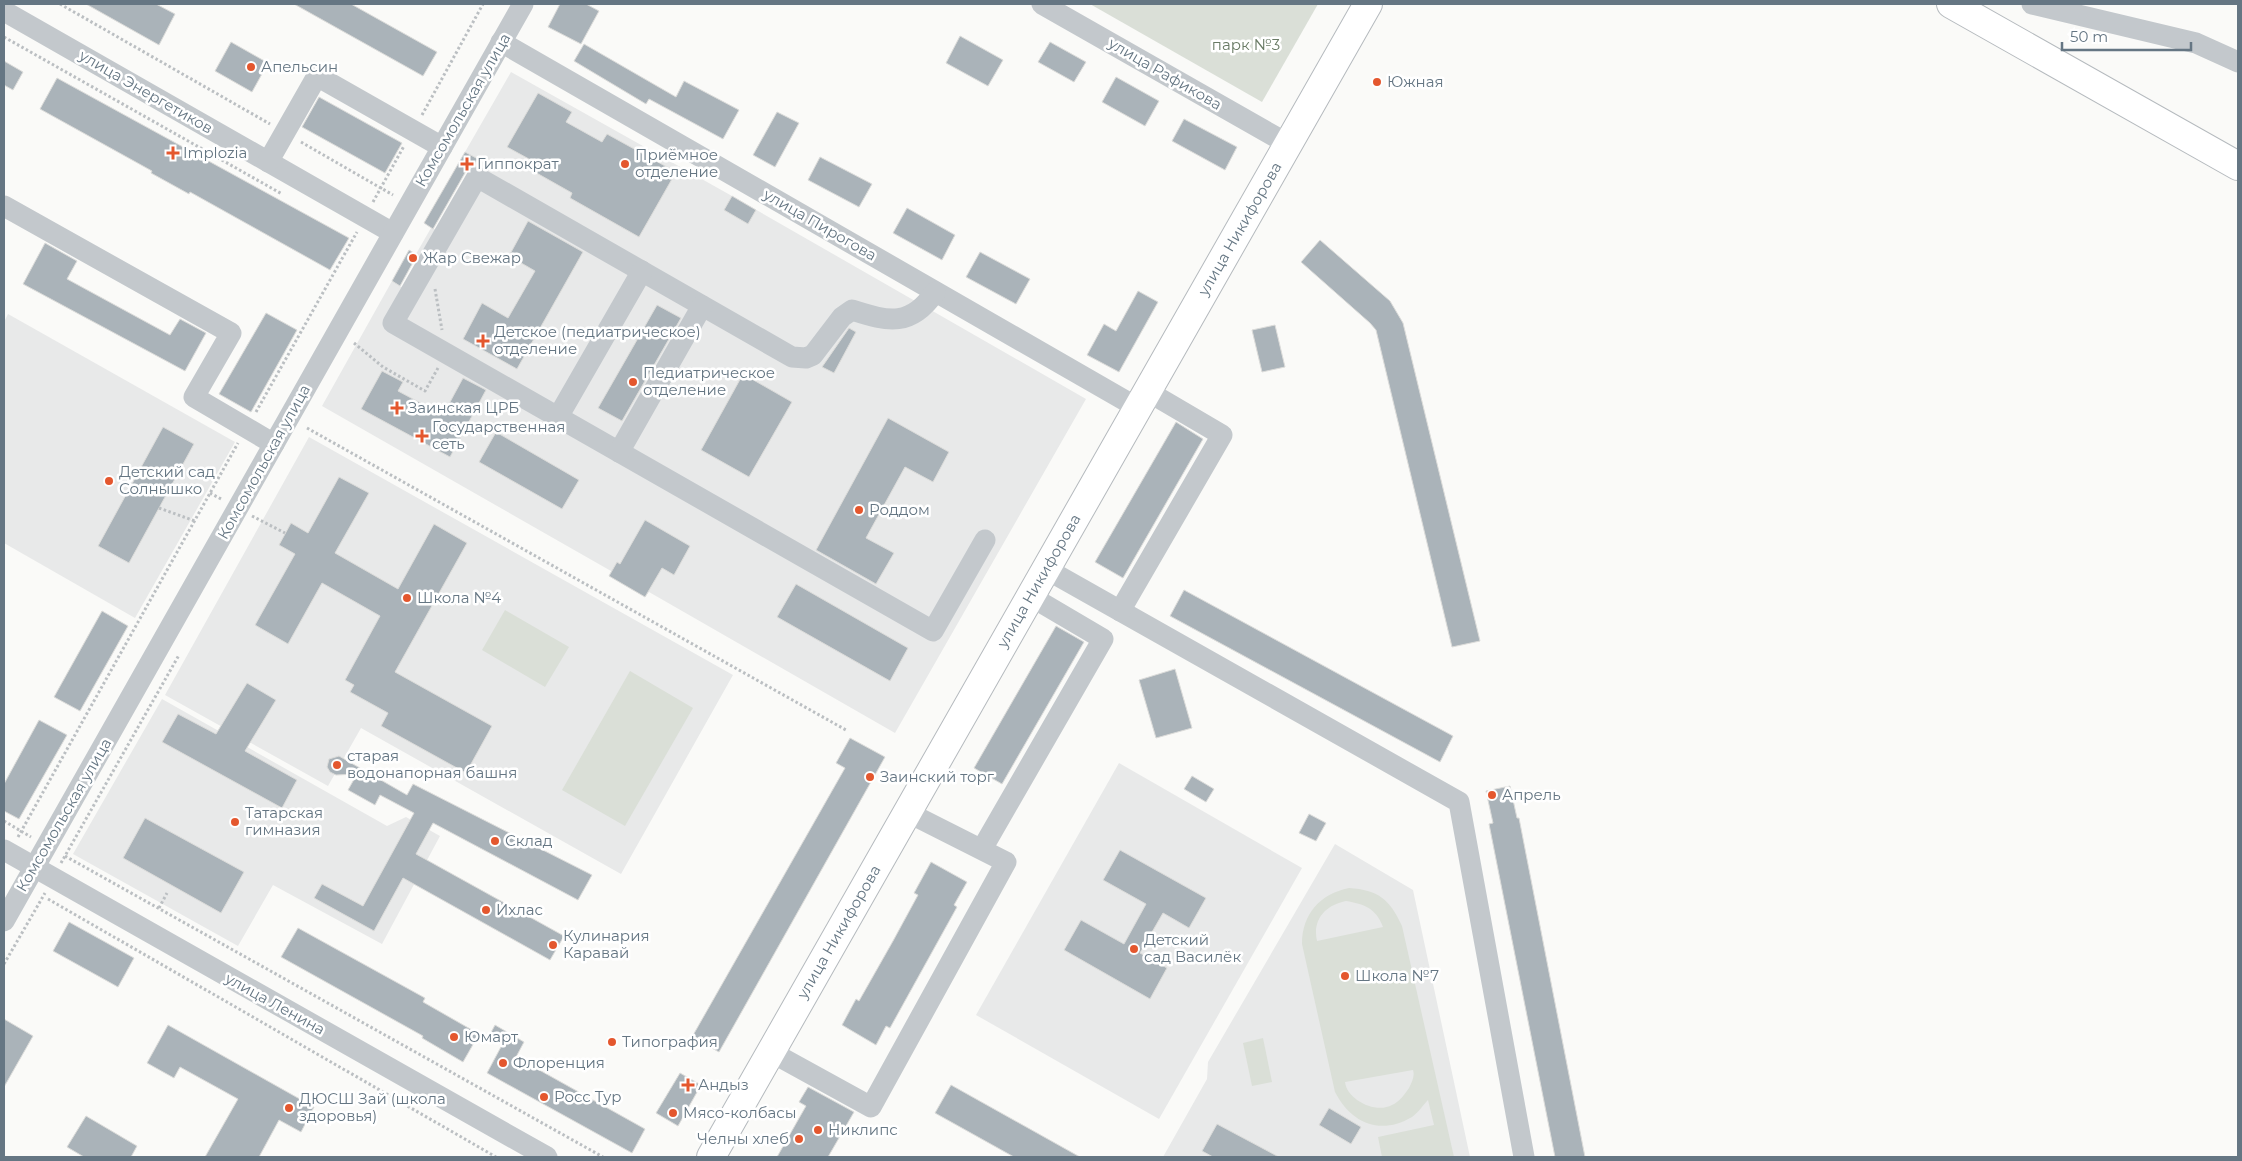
<svg xmlns="http://www.w3.org/2000/svg" width="2242" height="1161" viewBox="0 0 2242 1161" font-family="Montserrat,sans-serif">
<style>
.built{fill:#e8e9e9}
.green{fill:#dadfd7;fill-rule:evenodd}
.building{fill:#aab3b9;stroke:#dcdcda}
.lines{fill:none;stroke-linecap:round;stroke-linejoin:round}
.major-casing{stroke:#b5babe;stroke-width:30}
.path{stroke:#bbbfc2;stroke-width:3;stroke-dasharray:2.5 2.5;stroke-linecap:butt}
.minor{stroke:#c3c8cc;stroke-width:21}
.major{stroke:#fff;stroke-width:28}
.poi-dot{fill:#e4572e;stroke:#fff;stroke-width:2}
.labels{text-anchor:middle;stroke-width:5;stroke-linejoin:round;paint-order:stroke}
.park-label{font-size:15px;fill:#687a64;stroke:#fff}
.poi-label{font-size:15px;fill:#657683;stroke:#fff;text-anchor:start}
.street-label{font-size:15px;fill:#657683;stroke:#fff}
</style>
<rect width="100%" height="100%" fill="#fafaf8"/>
<g class="built">
<polygon points="511,72 732,196 1086,399 895,733 649,592 645,597 609,576 611,571 322,406 392,281 403,288 420,257 416,254 431,228 437,230 477,159 465,152"/>
<polygon points="8,314 235,442 135,618 4,543 4,322"/>
<polygon points="309,437 733,675 621,874 361,728 328,786 165,695"/>
<polygon points="162,699 387,826 406,817 440,836 382,944 273,885 238,946 73,854"/>
<polygon points="1119,763 1302,868 1159,1119 976,1015"/>
<polygon points="1335,844 1413,890 1470,1157 1163,1157 1207,1079 1208,1062"/>
</g>
<g class="green">
<polygon points="1090,4 1318,4 1262,102"/>
<polygon points="505,610 569,647 545,687 482,650"/>
<polygon points="630,671 693,708 625,826 562,790"/>
<path d="M1349 888C1378 890 1390 899 1402 926L1454 1157H1382L1378 1137 1434 1125 1428 1100C1423 1105 1418 1113 1412 1117 1380 1136 1351 1123 1335 1092L1302 944C1302 914 1320 894 1349 888ZM1346 901C1364 904 1376 908 1383 927L1317 941C1312 919 1326 905 1346 901ZM1413 1070C1415 1076 1412 1082 1409 1088 1405 1094 1399 1102 1392 1105 1376 1114 1347 1100 1345 1082Z"/>
<polygon points="1263,1038 1272,1082 1252,1086 1243,1043"/>
</g>
<g class="building">
<polygon points="86,4 156,4 175,14 159,45"/>
<polygon points="294,4 351,4 437,52 423,76"/>
<polygon points="560,4 586,4 599,11 581,44 548,27"/>
<polygon points="960,36 1003,60 988,86 946,63"/>
<polygon points="231,42 268,63 252,92 215,71"/>
<polygon points="1050,42 1086,62 1074,82 1038,62"/>
<polygon points="584,44 676,97 684,81 739,110 723,139 649,99 646,104 574,61"/>
<polygon points="4,61 23,72 13,90 4,85"/>
<polygon points="1116,77 1159,101 1145,126 1102,102"/>
<polygon points="57,78 349,238 330,270 190,192 189,194 151,173 152,171 40,109"/>
<polygon points="538,93 572,112 566,122 602,142 607,134 676,172 639,237 570,198 572,193 533,171 538,164 507,147"/>
<polygon points="319,97 402,143 385,173 302,127"/>
<polygon points="777,112 799,123 775,167 753,155"/>
<polygon points="1184,119 1237,147 1225,170 1172,141"/>
<polygon points="465,152 478,159 474,165 466,171 433,229 424,223"/>
<polygon points="820,157 872,184 859,207 808,180"/>
<polygon points="732,196 756,210 748,224 724,210"/>
<polygon points="907,208 955,235 942,260 893,233"/>
<polygon points="528,221 583,252 517,369 463,339 482,303 508,318 535,271 509,256"/>
<polygon points="1320,240 1390,301 1403,323 1480,641 1452,647 1376,330 1370,323 1301,262"/>
<polygon points="45,243 77,261 67,279 170,335 180,319 206,333 185,371 23,284"/>
<polygon points="409,250 417,255 400,286 392,281"/>
<polygon points="980,252 1030,279 1016,304 966,277"/>
<polygon points="1138,291 1158,302 1119,372 1087,355 1104,324 1116,331"/>
<polygon points="657,305 681,318 622,421 598,408"/>
<polygon points="266,313 297,330 251,412 219,394"/>
<polygon points="1275,325 1285,367 1262,372 1252,330"/>
<polygon points="849,328 856,332 834,373 822,367"/>
<polygon points="382,371 403,382 398,391 443,415 463,378 486,390 450,457 361,409"/>
<polygon points="743,374 792,402 749,477 701,450"/>
<polygon points="888,418 949,452 933,482 905,467 866,538 894,553 876,584 816,550"/>
<polygon points="1176,422 1203,439 1123,578 1095,562"/>
<polygon points="163,427 194,444 129,563 98,546"/>
<polygon points="496,432 579,480 562,509 479,462"/>
<polygon points="339,477 369,493 335,553 398,589 434,524 467,543 395,672 492,726 466,773 381,726 388,713 350,692 354,685 345,680 380,616 322,583 288,644 255,625 295,554 279,545 291,523 308,533"/>
<polygon points="645,520 690,546 674,575 662,568 645,597 609,576 617,562 620,564"/>
<polygon points="796,584 908,648 890,681 777,617"/>
<polygon points="1184,590 1453,736 1440,762 1170,616"/>
<polygon points="102,611 128,626 80,711 54,697"/>
<polygon points="1056,626 1084,642 1002,784 974,768"/>
<polygon points="1175,669 1192,728 1156,738 1139,680"/>
<polygon points="247,683 276,700 245,751 297,780 282,808 162,742 178,714 216,734"/>
<polygon points="39,720 67,735 19,819 4,811 4,784"/>
<polygon points="850,738 885,757 719,1052 692,1037 845,768 836,763"/>
<polygon points="339,756 407,795 413,784 592,875 578,900 433,823 416,854 564,936 550,960 403,878 374,931 314,898 322,884 363,906 414,813 380,795 375,805 348,790 357,774 336,775 330,772 327,767 329,759"/>
<polygon points="1192,776 1214,789 1206,802 1184,789"/>
<polygon points="1510,786 1517,818 1519,818 1585,1157 1555,1157 1489,824 1493,823 1486,791"/>
<polygon points="1309,814 1326,823 1316,841 1299,833"/>
<polygon points="145,818 244,872 221,913 123,858"/>
<polygon points="1120,850 1206,898 1189,928 1163,913 1140,953 1167,968 1150,999 1064,950 1081,920 1124,944 1146,904 1103,880"/>
<polygon points="931,862 967,882 954,905 957,907 890,1028 886,1026 876,1045 842,1025 856,999 859,1001 893,941 918,895 914,893"/>
<polygon points="69,922 134,958 118,987 53,951"/>
<polygon points="298,928 425,998 423,1002 479,1034 463,1062 422,1038 423,1036 281,957"/>
<polygon points="4,1019 33,1036 4,1087"/>
<polygon points="168,1025 314,1107 301,1132 279,1120 259,1157 205,1157 238,1099 180,1067 174,1078 147,1063"/>
<polygon points="495,1025 524,1042 516,1057 645,1129 632,1153 487,1073 502,1045 488,1038"/>
<polygon points="680,1073 701,1085 678,1126 656,1113"/>
<polygon points="951,1085 1080,1157 1014,1157 935,1113"/>
<polygon points="808,1087 854,1112 828,1157 777,1157 806,1106 799,1102"/>
<polygon points="1329,1108 1361,1127 1351,1144 1319,1125"/>
<polygon points="86,1116 137,1146 131,1157 84,1157 67,1147"/>
<polygon points="1217,1124 1279,1157 1213,1157 1202,1151"/>
</g>
<g class="lines">
<defs>
<g id="major">
<polyline points="1951,4 2238,166"/>
<polyline points="711,1157 1368,4"/>
</g>
</defs>
<use href="#major" class="major-casing"/>
<g class="path">
<polyline points="60,4 270,124"/>
<polyline points="4,37 282,194"/>
<polyline points="422,115 483,4"/>
<polyline points="301,142 393,195"/>
<polyline points="373,202 404,146"/>
<polyline points="435,289 442,330"/>
<polyline points="354,343 383,367 425,391 438,368"/>
<polyline points="256,412 357,232"/>
<polyline points="307,428 846,730"/>
<polyline points="210,493 223,500"/>
<polyline points="159,508 195,521"/>
<polyline points="252,516 285,533"/>
<polyline points="4,821 31,837"/>
<polyline points="18,837 238,443"/>
<polyline points="65,856 603,1157"/>
<polyline points="61,863 179,655"/>
<polyline points="48,899 496,1157"/>
<polyline points="159,908 167,893"/>
<polyline points="4,964 45,893"/>
</g>
<g class="minor">
<polyline points="1042,4 1288,144"/>
<polyline points="2032,4 2196,43 2238,62"/>
<polyline points="4,11 393,233"/>
<polyline points="501,42 1138,408"/>
<polyline points="268,162 317,76 442,147"/>
<polyline points="4,206 231,333 194,397 274,444"/>
<path d="M935 292C911 327 889 322 852 310L842 317 813 355 806 358 792 357 477 177 393 323 933 631 985 540"/>
<polyline points="558,417 642,271"/>
<polyline points="619,452 702,306"/>
<polyline points="1046,569 1459,802 1524,1157"/>
<polyline points="1120,611 1222,435 1147,391"/>
<polyline points="982,849 1103,639 1030,596"/>
<polyline points="4,850 547,1157"/>
<polyline points="4,921 523,4"/>
<polyline points="771,1052 871,1107 1006,862 907,812"/>
</g>
<use href="#major" class="major"/>
</g>
<g class="poi-dot">
<circle cx="251" cy="67" r="5"/>
<circle cx="1377" cy="82" r="5"/>
<path d="M170.5 145.5h5v5h5v5h-5v5h-5v-5h-5v-5h5z"/>
<path d="M464.5 156.5h5v5h5v5h-5v5h-5v-5h-5v-5h5z"/>
<circle cx="625" cy="164" r="5"/>
<circle cx="413" cy="258" r="5"/>
<path d="M480.5 333.5h5v5h5v5h-5v5h-5v-5h-5v-5h5z"/>
<circle cx="633" cy="382" r="5"/>
<path d="M394.5 400.5h5v5h5v5h-5v5h-5v-5h-5v-5h5z"/>
<path d="M419.5 428.5h5v5h5v5h-5v5h-5v-5h-5v-5h5z"/>
<circle cx="109" cy="481" r="5"/>
<circle cx="859" cy="510" r="5"/>
<circle cx="407" cy="598" r="5"/>
<circle cx="337" cy="765" r="5"/>
<circle cx="870" cy="777" r="5"/>
<circle cx="1492" cy="795" r="5"/>
<circle cx="235" cy="822" r="5"/>
<circle cx="495" cy="841" r="5"/>
<circle cx="486" cy="910" r="5"/>
<circle cx="553" cy="945" r="5"/>
<circle cx="1134" cy="949" r="5"/>
<circle cx="1345" cy="976" r="5"/>
<circle cx="454" cy="1037" r="5"/>
<circle cx="612" cy="1042" r="5"/>
<circle cx="503" cy="1063" r="5"/>
<path d="M685.5 1077.5h5v5h5v5h-5v5h-5v-5h-5v-5h5z"/>
<circle cx="544" cy="1097" r="5"/>
<circle cx="289" cy="1108" r="5"/>
<circle cx="673" cy="1113" r="5"/>
<circle cx="818" cy="1130" r="5"/>
<circle cx="799" cy="1139" r="5"/>
</g>
<g class="labels">
<g class="park-label">
<text x="1246" y="50">парк №3</text>
</g>
<g class="poi-label">
<text x="261" y="72">Апельсин</text>
<text x="1387" y="87">Южная</text>
<text x="183" y="158">Implozia</text>
<text x="635" y="160">Приёмное<tspan x="635" dy="17">отделение</tspan></text>
<text x="477" y="169">Гиппократ</text>
<text x="423" y="263">Жар Свежар</text>
<text x="494" y="337">Детское (педиатрическое)<tspan x="494" dy="17">отделение</tspan></text>
<text x="643" y="378">Педиатрическое<tspan x="643" dy="17">отделение</tspan></text>
<text x="408" y="413">Заинская ЦРБ</text>
<text x="432" y="432">Государственная<tspan x="432" dy="17">сеть</tspan></text>
<text x="119" y="477">Детский сад<tspan x="119" dy="17">Солнышко</tspan></text>
<text x="869" y="515">Роддом</text>
<text x="417" y="603">Школа №4</text>
<text x="347" y="761">старая<tspan x="347" dy="17">водонапорная башня</tspan></text>
<text x="880" y="782">Заинский торг</text>
<text x="1502" y="800">Апрель</text>
<text x="245" y="818">Татарская<tspan x="245" dy="17">гимназия</tspan></text>
<text x="505" y="846">Склад</text>
<text x="496" y="915">Ихлас</text>
<text x="563" y="941">Кулинария<tspan x="563" dy="17">Каравай</tspan></text>
<text x="1144" y="945">Детский<tspan x="1144" dy="17">сад Василёк</tspan></text>
<text x="1355" y="981">Школа №7</text>
<text x="464" y="1042">Юмарт</text>
<text x="622" y="1047">Типография</text>
<text x="513" y="1068">Флоренция</text>
<text x="698" y="1090">Андыз</text>
<text x="554" y="1102">Росс Тур</text>
<text x="299" y="1104">ДЮСШ Зай (школа<tspan x="299" dy="17">здоровья)</tspan></text>
<text x="683" y="1118">Мясо-колбасы</text>
<text x="828" y="1135">Никлипс</text>
<text x="789" y="1144" text-anchor="end">Челны хлеб</text>
</g>
<g class="street-label">
<text transform="translate(1165 74) rotate(30)" y="5">улица Рафикова</text>
<text transform="translate(146 92) rotate(30)" y="5">улица Энергетиков</text>
<text transform="translate(463 110) rotate(-60)" y="5">Комсомольская улица</text>
<text transform="translate(820 225) rotate(30)" y="5">улица Пирогова</text>
<text transform="translate(1240 229) rotate(-60)" y="5">улица Никифорова</text>
<text transform="translate(264 462) rotate(-61)" y="5">Комсомольская улица</text>
<text transform="translate(1039 581) rotate(-60)" y="5">улица Никифорова</text>
<text transform="translate(64 815) rotate(-60)" y="5">Комсомольская улица</text>
<text transform="translate(839 932) rotate(-60)" y="5">улица Никифорова</text>
<text transform="translate(275 1004) rotate(29)" y="5">улица Ленина</text>
</g>
</g>
<rect width="2242" height="1161" fill="none" stroke="#657683" stroke-width="10"/>
<path d="M2062 42v8h129v-8" fill="none" stroke="#657683" stroke-width="2.5"/>
<text x="2070" y="42" font-size="15" fill="#657683" stroke="#ffffff" stroke-width="4" paint-order="stroke">50 m</text>
</svg>
